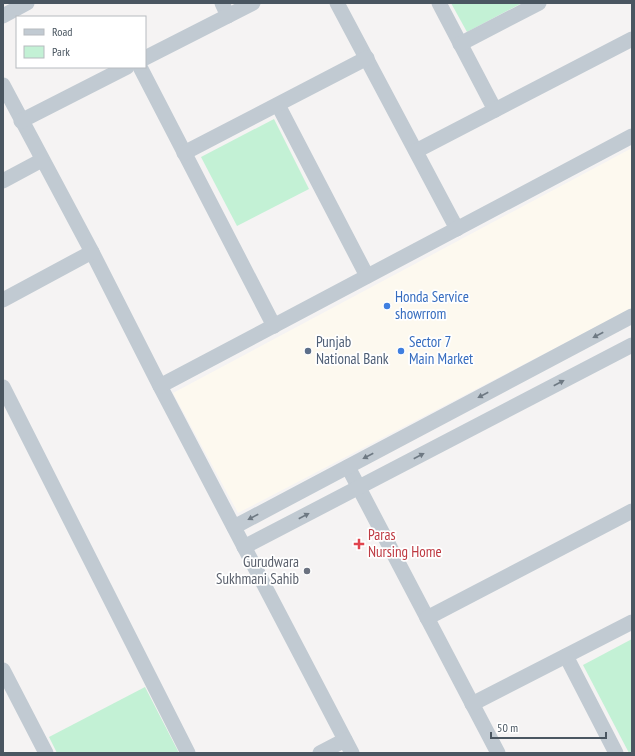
<svg xmlns="http://www.w3.org/2000/svg" width="635" height="756" viewBox="0 0 635 756" font-family="'PT Sans Narrow',sans-serif">
<style>
.commercial{fill:#fdf9ef}
.green{fill:#c3f1d5}
.lines{fill:none;stroke-linecap:round;stroke-linejoin:round}
.minor{stroke:#c1cad2;stroke-width:15}
.oneway{fill:#6e7983}
.shop-dot{fill:#3f7fe0;stroke:#fff;stroke-width:1.5}
.service-dot{fill:#5c6f8a;stroke:#fff;stroke-width:1.5}
.health-dot{fill:#e0444e;stroke:#fff;stroke-width:1.5}
.worship-dot{fill:#6b7280;stroke:#fff;stroke-width:1.5}
.labels{text-anchor:middle;stroke-width:3.5;stroke-linejoin:round;paint-order:stroke}
.shop-label{font-size:15px;fill:#366cbe;stroke:#fff;text-anchor:start}
.service-label{font-size:15px;fill:#4e5e75;stroke:#fff;text-anchor:start}
.health-label{font-size:15px;fill:#be3a42;stroke:#fff;text-anchor:start}
.worship-label{font-size:15px;fill:#5b616d;stroke:#fff;text-anchor:end}
</style>
<rect width="100%" height="100%" fill="#f5f3f3"/>
<polygon class="commercial" points="632,148 632,308 238,513 173,393"/>
<g class="green">
<polygon points="451,3 522,3 467,32"/>
<polygon points="274,119 309,189 237,226 201,157"/>
<polygon points="632,639 632,753 629,753 583,665"/>
<polygon points="145,687 179,753 57,753 49,737"/>
</g>
<g class="lines">
<g class="minor">
<polyline points="222,3 228,16"/>
<polyline points="337,3 457,229"/>
<polyline points="439,3 495,110"/>
<polyline points="3,16 27,3"/>
<polyline points="460,44 539,3"/>
<polyline points="145,58 253,3"/>
<polyline points="140,67 274,326"/>
<polyline points="3,85 92,252 160,386 352,753"/>
<polyline points="278,105 367,276"/>
<polyline points="21,121 127,67"/>
<polyline points="416,151 632,39"/>
<polyline points="184,153 367,58"/>
<polyline points="3,181 42,160"/>
<polyline points="3,300 92,252"/>
<polyline points="160,386 632,136"/>
<polyline points="3,387 188,753"/>
<polyline points="348,467 498,753"/>
<polyline points="234,527 632,316"/>
<polyline points="244,547 632,345"/>
<polyline points="427,618 632,511"/>
<polyline points="566,656 616,753"/>
<polyline points="3,670 46,753"/>
<polyline points="472,704 632,622"/>
<polyline points="320,753 345,740"/>
</g>
</g>
<defs><path id="oneway-solid" d="M-6-.8H1V-3.2L6.5 0L1 3.2V.8H-6Z"/></defs>
<g class="oneway">
<use href="#oneway-solid" transform="translate(598 335) rotate(152)"/>
<use href="#oneway-solid" transform="translate(559 383) rotate(-28)"/>
<use href="#oneway-solid" transform="translate(483 395) rotate(152)"/>
<use href="#oneway-solid" transform="translate(368 456) rotate(152)"/>
<use href="#oneway-solid" transform="translate(419 456) rotate(-28)"/>
<use href="#oneway-solid" transform="translate(304 516) rotate(-28)"/>
<use href="#oneway-solid" transform="translate(253 517) rotate(152)"/>
</g>
<g class="shop-dot">
<circle cx="387" cy="306" r="4"/>
<circle cx="401" cy="351" r="4"/>
</g>
<circle class="service-dot" cx="308" cy="351" r="4"/>
<path class="health-dot" d="M357 538h4v4h4v4h-4v4h-4v-4h-4v-4h4z"/>
<circle class="worship-dot" cx="307" cy="571" r="4"/>
<g class="labels">
<g class="shop-label">
<text x="395" y="302">Honda Service<tspan x="395" dy="17">showrrom</tspan></text>
<text x="409" y="347">Sector 7<tspan x="409" dy="17">Main Market</tspan></text>
</g>
<g class="service-label">
<text x="316" y="347">Punjab<tspan x="316" dy="17">National Bank</tspan></text>
</g>
<g class="health-label">
<text x="368" y="540">Paras<tspan x="368" dy="17">Nursing Home</tspan></text>
</g>
<g class="worship-label">
<text x="299" y="567">Gurudwara<tspan x="299" dy="17">Sukhmani Sahib</tspan></text>
</g>
</g>
<rect width="635" height="756" fill="none" stroke="#4a5661" stroke-width="8"/>
<rect x="16" y="16" width="130" height="52" fill="#ffffff" stroke="#b7bbc0"/>
<rect x="24" y="29" width="20" height="6" fill="#c1cad2" stroke="#b7bbc0"/>
<text x="52" y="36" font-size="12" fill="#4a5661">Road</text>
<rect x="24" y="46" width="20" height="12" fill="#c3f1d5" stroke="#b7bbc0"/>
<text x="52" y="56" font-size="12" fill="#4a5661">Park</text>
<path d="M491 732v6h115v-6" fill="none" stroke="#4a5661" stroke-width="2"/>
<text x="497" y="732" font-size="12" fill="#4a5661" stroke="#ffffff" stroke-width="3" paint-order="stroke">50 m</text>
</svg>
